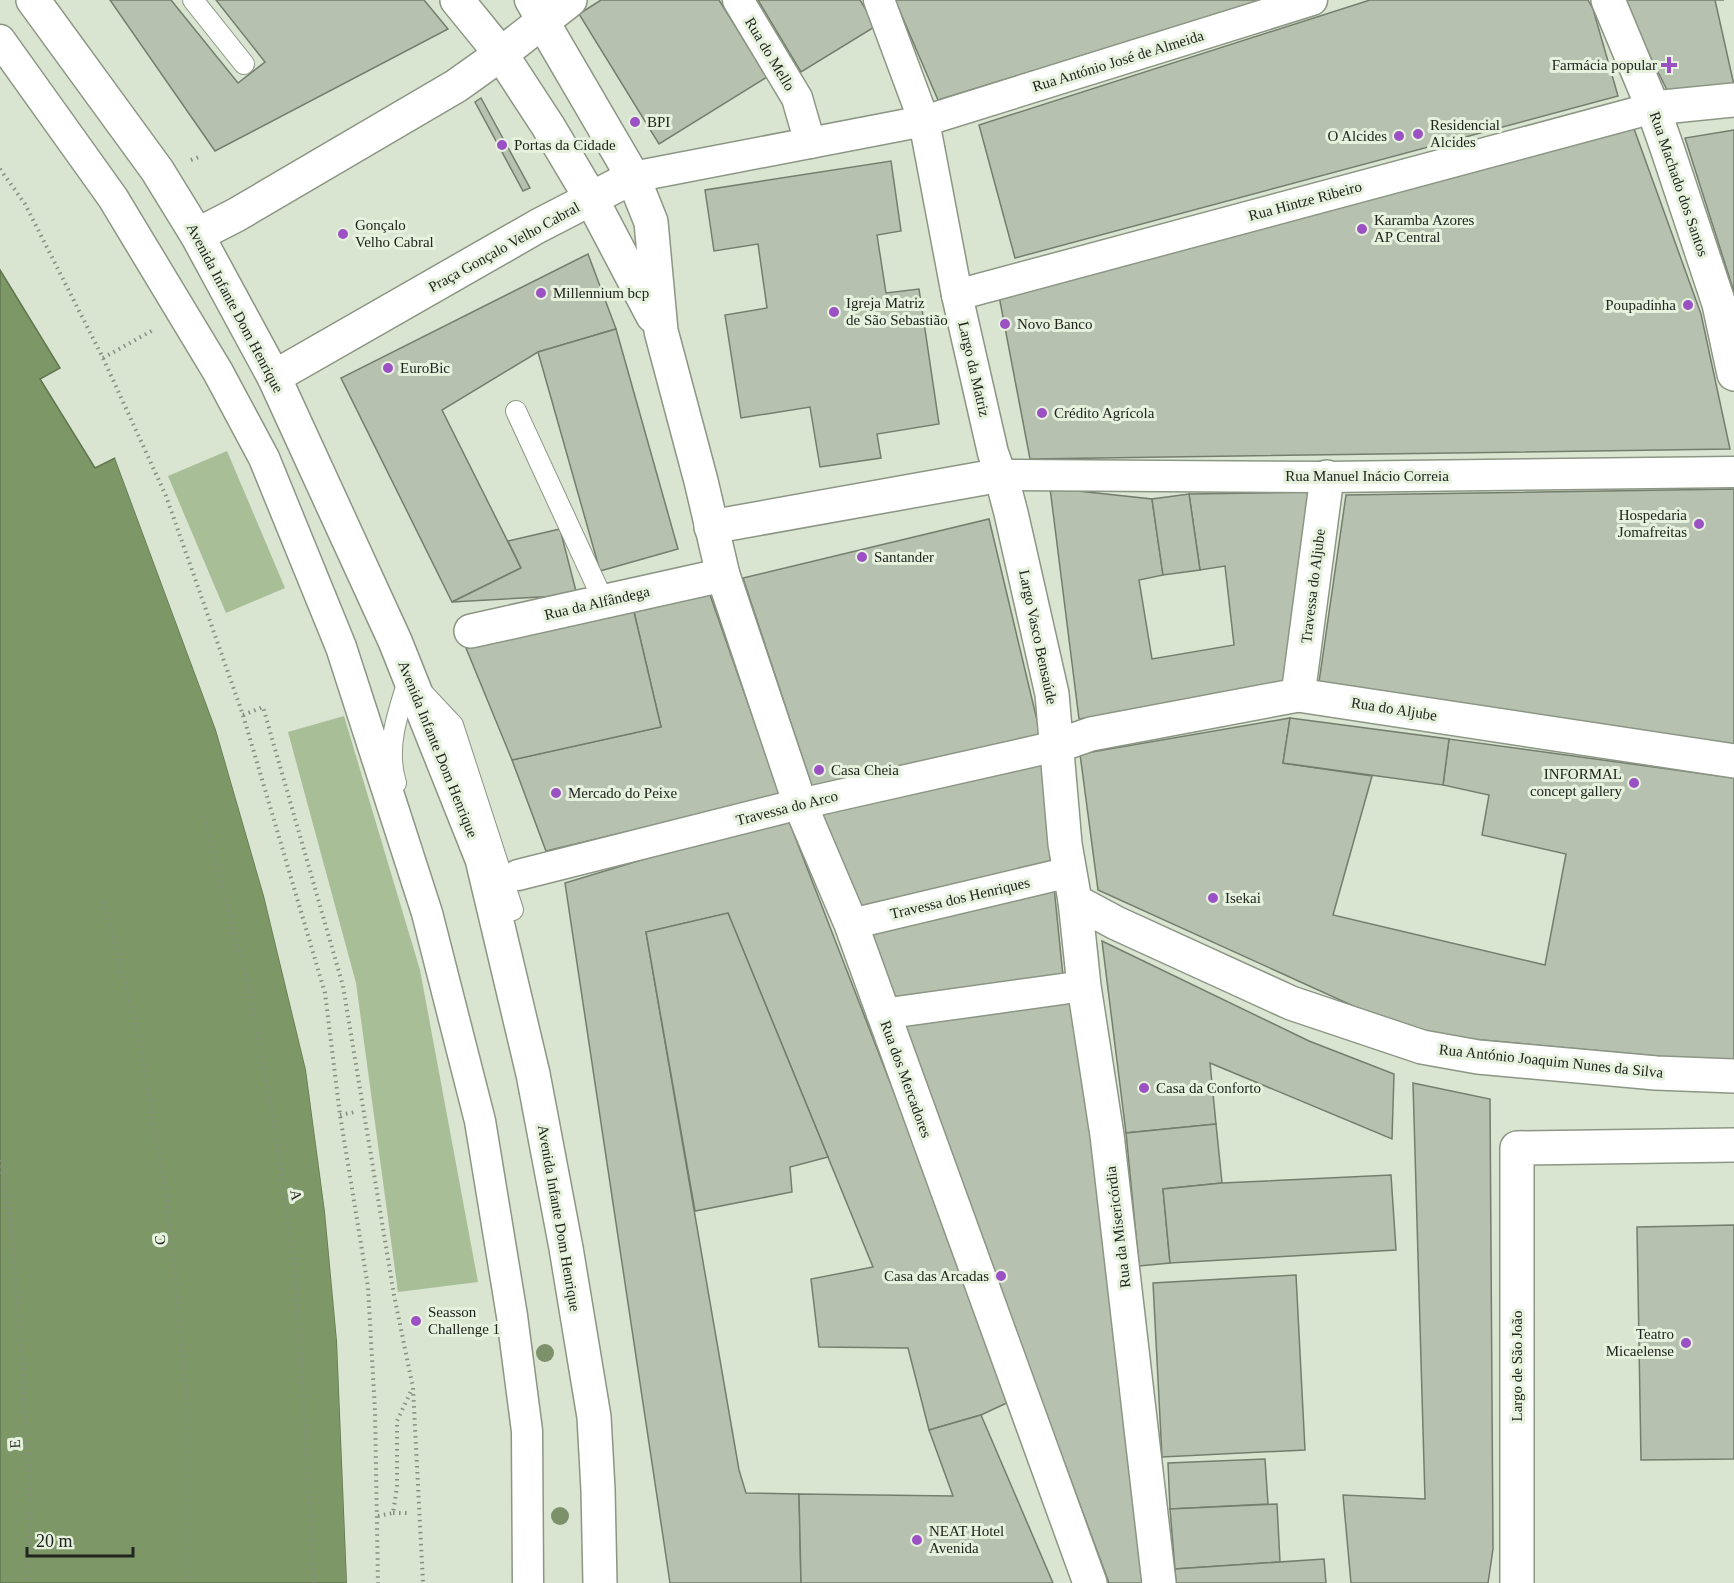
<svg xmlns="http://www.w3.org/2000/svg" width="1734" height="1583" viewBox="0 0 1734 1583" font-family="Georgia,serif">
<style>
.green{fill:#a8be97}
.water{fill:#7d9866;stroke:#617650;stroke-width:1.5}
.pier{fill:#d9e4d1}
.building{fill:#b7c1af;stroke:#747e6d;stroke-width:1.5}
.lines{fill:none;stroke-linecap:round;stroke-linejoin:round}
.service-casing{stroke:#8c9684;stroke-width:22}
.pedestrian-casing{stroke:#8c9684;stroke-width:33}
.minor-casing{stroke:#8c9684;stroke-width:36}
.secondary-casing{stroke:#8c9684;stroke-width:36}
.path{stroke:#868e80;stroke-width:4;stroke-dasharray:1.5 4.5;stroke-linecap:butt}
.service{stroke:#fff;stroke-width:20}
.pedestrian{stroke:#fff;stroke-width:30}
.minor{stroke:#fff;stroke-width:33}
.secondary{stroke:#fff;stroke-width:33}
.tree{fill:#7c9069}
.poi-dot{fill:#9b51c4;stroke:#e6f1de;stroke-width:2}
.labels{text-anchor:middle;stroke-width:6;stroke-linejoin:round;paint-order:stroke}
.street-label{font-size:15px;fill:#21251e;stroke:#e6f1de}
.poi-label{font-size:15px;fill:#21251e;stroke:#e6f1de;text-anchor:start}
</style>
<rect width="100%" height="100%" fill="#d9e4d1"/>
<g class="green">
<polygon points="227,451 285,588 226,613 168,476"/>
<polygon points="344,716 420,970 478,1282 398,1292 356,983 288,732"/>
</g>
<polygon class="water" points="0,270 60,368 40,379 95,468 115,458 216,730 264,896 306,1070 325,1212 337,1341 347,1583 0,1583"/>
<polygon class="pier" points="117,456 219,729 267,895 309,1070 328,1212 340,1341 350,1583 347,1583 337,1341 325,1212 306,1070 264,896 216,730 115,458"/>
<g class="building">
<polygon points="110,0 171,0 238,83 265,62 216,0 424,0 448,29 215,151"/>
<polygon points="601,0 719,0 767,77 659,144 579,14"/>
<polygon points="758,0 860,0 876,26 801,72"/>
<polygon points="895,0 1262,0 938,100"/>
<polygon points="1370,0 1588,0 1593,9 1618,96 1015,258 979,125"/>
<polygon points="1622,0 1724,0 1715,0 1734,85 1670,96"/>
<polygon points="481,98 530,188 523,191 475,102"/>
<polygon points="1633,126 1701,314 1730,449 1030,459 999,296"/>
<polygon points="1734,130 1734,292 1685,138"/>
<polygon points="891,161 901,231 877,235 886,293 919,289 939,424 877,434 881,458 820,467 810,407 741,418 725,315 767,308 758,244 714,251 705,190"/>
<polygon points="588,254 616,329 538,352 442,410 521,568 452,602 341,378"/>
<polygon points="616,329 678,549 600,571 538,352"/>
<polygon points="1050,488 1152,499 1163,575 1139,580 1152,659 1234,645 1225,566 1200,570 1189,494 1314,492 1285,688 1079,719"/>
<polygon points="1734,489 1734,748 1318,689 1346,495"/>
<polygon points="1189,494 1200,570 1163,575 1152,499"/>
<polygon points="989,519 1041,737 812,787 743,578"/>
<polygon points="560,529 577,595 452,602 521,568 508,541"/>
<polygon points="709,592 780,795 546,851 512,760 661,727 634,612"/>
<polygon points="634,612 661,727 512,760 466,648"/>
<polygon points="1290,718 1283,763 1372,776 1333,915 1545,965 1566,854 1482,835 1489,795 1443,785 1449,739 1734,778 1734,1063 1415,1034 1098,890 1080,754"/>
<polygon points="1290,718 1449,739 1443,785 1283,763"/>
<polygon points="1042,759 1051,864 858,911 818,809"/>
<polygon points="787,816 1013,1400 981,1415 929,1430 908,1348 819,1347 811,1279 873,1267 728,913 646,932 739,1470 746,1493 799,1494 801,1583 670,1583 565,883"/>
<polygon points="1054,887 1063,976 891,1000 865,931"/>
<polygon points="728,913 828,1157 790,1167 792,1192 695,1211 646,932"/>
<polygon points="1102,941 1309,1041 1394,1074 1392,1139 1210,1063 1216,1124 1126,1133"/>
<polygon points="1070,996 1096,1140 1147,1583 1109,1583 901,1024"/>
<polygon points="1413,1083 1490,1099 1493,1549 1488,1583 1351,1583 1343,1495 1425,1499"/>
<polygon points="1216,1124 1222,1183 1163,1189 1170,1263 1139,1266 1126,1133"/>
<polygon points="1391,1175 1396,1250 1170,1263 1163,1189 1222,1183"/>
<polygon points="1734,1225 1734,1459 1641,1460 1637,1227"/>
<polygon points="1296,1275 1305,1450 1162,1457 1153,1283"/>
<polygon points="981,1415 1053,1583 801,1583 799,1494 953,1496 929,1430"/>
<polygon points="1265,1459 1268,1504 1170,1509 1168,1463"/>
<polygon points="1277,1504 1280,1562 1175,1569 1170,1509"/>
<polygon points="1324,1559 1326,1583 1176,1583 1175,1569"/>
</g>
<g class="lines">
<defs>
<g id="service">
<polyline points="193,0 244,64"/>
<polyline points="516,411 604,602"/>
<path d="M396 783C385 748 398 712 409 678L453 725 513 910"/>
</g>
<g id="pedestrian">
<polyline points="530,0 542,21"/>
<polyline points="738,0 797,98 810,143"/>
<polyline points="879,0 924,121 1312,0"/>
<polyline points="0,40 113,198 218,372 264,458 341,647 427,913 480,1121 512,1316 527,1431 528,1583"/>
<polyline points="633,177 924,121 957,295 993,453 1001,475 1327,477 1734,472"/>
<polyline points="957,295 1653,108"/>
<polyline points="518,875 800,804 1057,746"/>
<polyline points="851,924 1070,872"/>
<polyline points="882,1014 1084,986"/>
</g>
<g id="minor">
<polyline points="457,0 501,54 548,126 592,200 653,316"/>
<polyline points="1608,0 1653,108 1667,148 1719,304 1734,374"/>
<polyline points="542,21 633,177 651,222 661,331 701,481 723,575 800,804 851,924 1090,1583"/>
<polyline points="1653,108 1734,100"/>
<polyline points="197,235 236,215 456,86 501,54 570,0"/>
<polyline points="274,377 538,226 633,177"/>
<polyline points="711,527 1001,475 1011,513 1052,694 1065,844 1075,901 1084,986 1107,1135 1159,1583"/>
<polyline points="471,631 723,575"/>
<polyline points="1298,695 1327,477"/>
<polyline points="1057,746 1091,734 1298,695 1734,761"/>
<polyline points="1075,901 1116,923 1291,1003 1422,1047 1478,1057 1656,1073 1734,1076"/>
<polyline points="1517,1583 1517,1148 1734,1145"/>
</g>
<polyline id="secondary" points="33,0 157,170 197,235 274,377 395,641 482,859 533,1074 566,1248 594,1417 598,1490 600,1583"/>
</defs>
<use href="#service" class="service-casing"/>
<use href="#pedestrian" class="pedestrian-casing"/>
<use href="#minor" class="minor-casing"/>
<use href="#secondary" class="secondary-casing"/>
<g class="path">
<polyline points="191,160 202,156"/>
<polyline points="0,169 25,204 103,358 166,496 243,715 325,993 340,1115 368,1287 375,1411 378,1583"/>
<polyline points="103,358 155,329"/>
<polyline points="243,715 263,707 343,986 394,1295 413,1388 423,1583"/>
<polyline points="204,817 250,992 272,1113 296,1274 314,1583"/>
<polyline points="104,901 138,1034 168,1206 187,1402 188,1583"/>
<polyline points="340,1115 355,1112"/>
<polyline points="0,1160 10,1217 22,1358 31,1509 27,1583"/>
<polyline points="393,1513 410,1513"/>
<polyline points="378,1516 393,1513 397,1487 397,1421 412,1389"/>
</g>
<use href="#service" class="service"/>
<use href="#pedestrian" class="pedestrian"/>
<use href="#minor" class="minor"/>
<use href="#secondary" class="secondary"/>
</g>
<g class="tree">
<circle cx="545" cy="1353" r="9"/>
<circle cx="560" cy="1516" r="9"/>
</g>
<g class="poi-dot">
<path d="M1666 56h6v6h6v6h-6v6h-6v-6h-6v-6h6z"/>
<circle cx="635" cy="122" r="6"/>
<circle cx="1418" cy="134" r="6"/>
<circle cx="1399" cy="136" r="6"/>
<circle cx="502" cy="145" r="6"/>
<circle cx="1362" cy="229" r="6"/>
<circle cx="343" cy="234" r="6"/>
<circle cx="541" cy="293" r="6"/>
<circle cx="1688" cy="305" r="6"/>
<circle cx="834" cy="312" r="6"/>
<circle cx="1005" cy="324" r="6"/>
<circle cx="388" cy="368" r="6"/>
<circle cx="1042" cy="413" r="6"/>
<circle cx="1699" cy="524" r="6"/>
<circle cx="862" cy="557" r="6"/>
<circle cx="819" cy="770" r="6"/>
<circle cx="1634" cy="783" r="6"/>
<circle cx="556" cy="793" r="6"/>
<circle cx="1213" cy="898" r="6"/>
<circle cx="1144" cy="1088" r="6"/>
<circle cx="1001" cy="1276" r="6"/>
<circle cx="416" cy="1321" r="6"/>
<circle cx="1686" cy="1343" r="6"/>
<circle cx="917" cy="1540" r="6"/>
</g>
<g class="labels">
<g class="street-label">
<text transform="translate(770 54) rotate(59)" y="5">Rua do Mello</text>
<text transform="translate(1118 61) rotate(-17)" y="5">Rua António José de Almeida</text>
<text transform="translate(1679 184) rotate(71)" y="5">Rua Machado dos Santos</text>
<text transform="translate(1305 201) rotate(-15)" y="5">Rua Hintze Ribeiro</text>
<text transform="translate(504 247) rotate(-29)" y="5">Praça Gonçalo Velho Cabral</text>
<text transform="translate(235 308) rotate(62)" y="5">Avenida Infante Dom Henrique</text>
<text transform="translate(974 369) rotate(77)" y="5">Largo da Matriz</text>
<text x="1367" y="481">Rua Manuel Inácio Correia</text>
<text transform="translate(1313 586) rotate(-83)" y="5">Travessa do Aljube</text>
<text transform="translate(597 603) rotate(-13)" y="5">Rua da Alfândega</text>
<text transform="translate(1038 637) rotate(78)" y="5">Largo Vasco Bensaúde</text>
<text transform="translate(1394 709) rotate(9)" y="5">Rua do Aljube</text>
<text transform="translate(438 749) rotate(68)" y="5">Avenida Infante Dom Henrique</text>
<text transform="translate(787 808) rotate(-14)" y="5">Travessa do Arco</text>
<text transform="translate(960 898) rotate(-13)" y="5">Travessa dos Henriques</text>
<text transform="translate(1551 1061) rotate(6)" y="5">Rua António Joaquim Nunes da Silva</text>
<text transform="translate(906 1079) rotate(70)" y="5">Rua dos Mercadores</text>
<text transform="translate(296 1195) rotate(81)" y="5">A</text>
<text transform="translate(559 1218) rotate(80)" y="5">Avenida Infante Dom Henrique</text>
<text transform="translate(1118 1227) rotate(-97)" y="5">Rua da Misericórdia</text>
<text transform="translate(160 1240) rotate(-95)" y="5">C</text>
<text transform="translate(1517 1366) rotate(-90)" y="5">Largo de São João</text>
<text transform="translate(15 1444) rotate(-93)" y="5">E</text>
</g>
<g class="poi-label">
<text x="1657" y="70" text-anchor="end">Farmácia popular</text>
<text x="647" y="127">BPI</text>
<text x="1430" y="130">Residencial<tspan x="1430" dy="17">Alcides</tspan></text>
<text x="1387" y="141" text-anchor="end">O Alcides</text>
<text x="514" y="150">Portas da Cidade</text>
<text x="1374" y="225">Karamba Azores<tspan x="1374" dy="17">AP Central</tspan></text>
<text x="355" y="230">Gonçalo<tspan x="355" dy="17">Velho Cabral</tspan></text>
<text x="553" y="298">Millennium bcp</text>
<text x="846" y="308">Igreja Matriz<tspan x="846" dy="17">de São Sebastião</tspan></text>
<text x="1676" y="310" text-anchor="end">Poupadinha</text>
<text x="1017" y="329">Novo Banco</text>
<text x="400" y="373">EuroBic</text>
<text x="1054" y="418">Crédito Agrícola</text>
<text x="1687" y="520" text-anchor="end">Hospedaria<tspan x="1687" dy="17">Jomafreitas</tspan></text>
<text x="874" y="562">Santander</text>
<text x="831" y="775">Casa Cheia</text>
<text x="1622" y="779" text-anchor="end">INFORMAL<tspan x="1622" dy="17">concept gallery</tspan></text>
<text x="568" y="798">Mercado do Peixe</text>
<text x="1225" y="903">Isekai</text>
<text x="1156" y="1093">Casa da Conforto</text>
<text x="989" y="1281" text-anchor="end">Casa das Arcadas</text>
<text x="428" y="1317">Seasson<tspan x="428" dy="17">Challenge 1</tspan></text>
<text x="1674" y="1339" text-anchor="end">Teatro<tspan x="1674" dy="17">Micaelense</tspan></text>
<text x="929" y="1536">NEAT Hotel<tspan x="929" dy="17">Avenida</tspan></text>
</g>
</g>
<path d="M27 1547v9h106v-9" fill="none" stroke="#21251e" stroke-width="3"/>
<text x="36" y="1547" font-size="18" fill="#21251e" stroke="#e6f1de" stroke-width="4.5" paint-order="stroke">20 m</text>
</svg>
